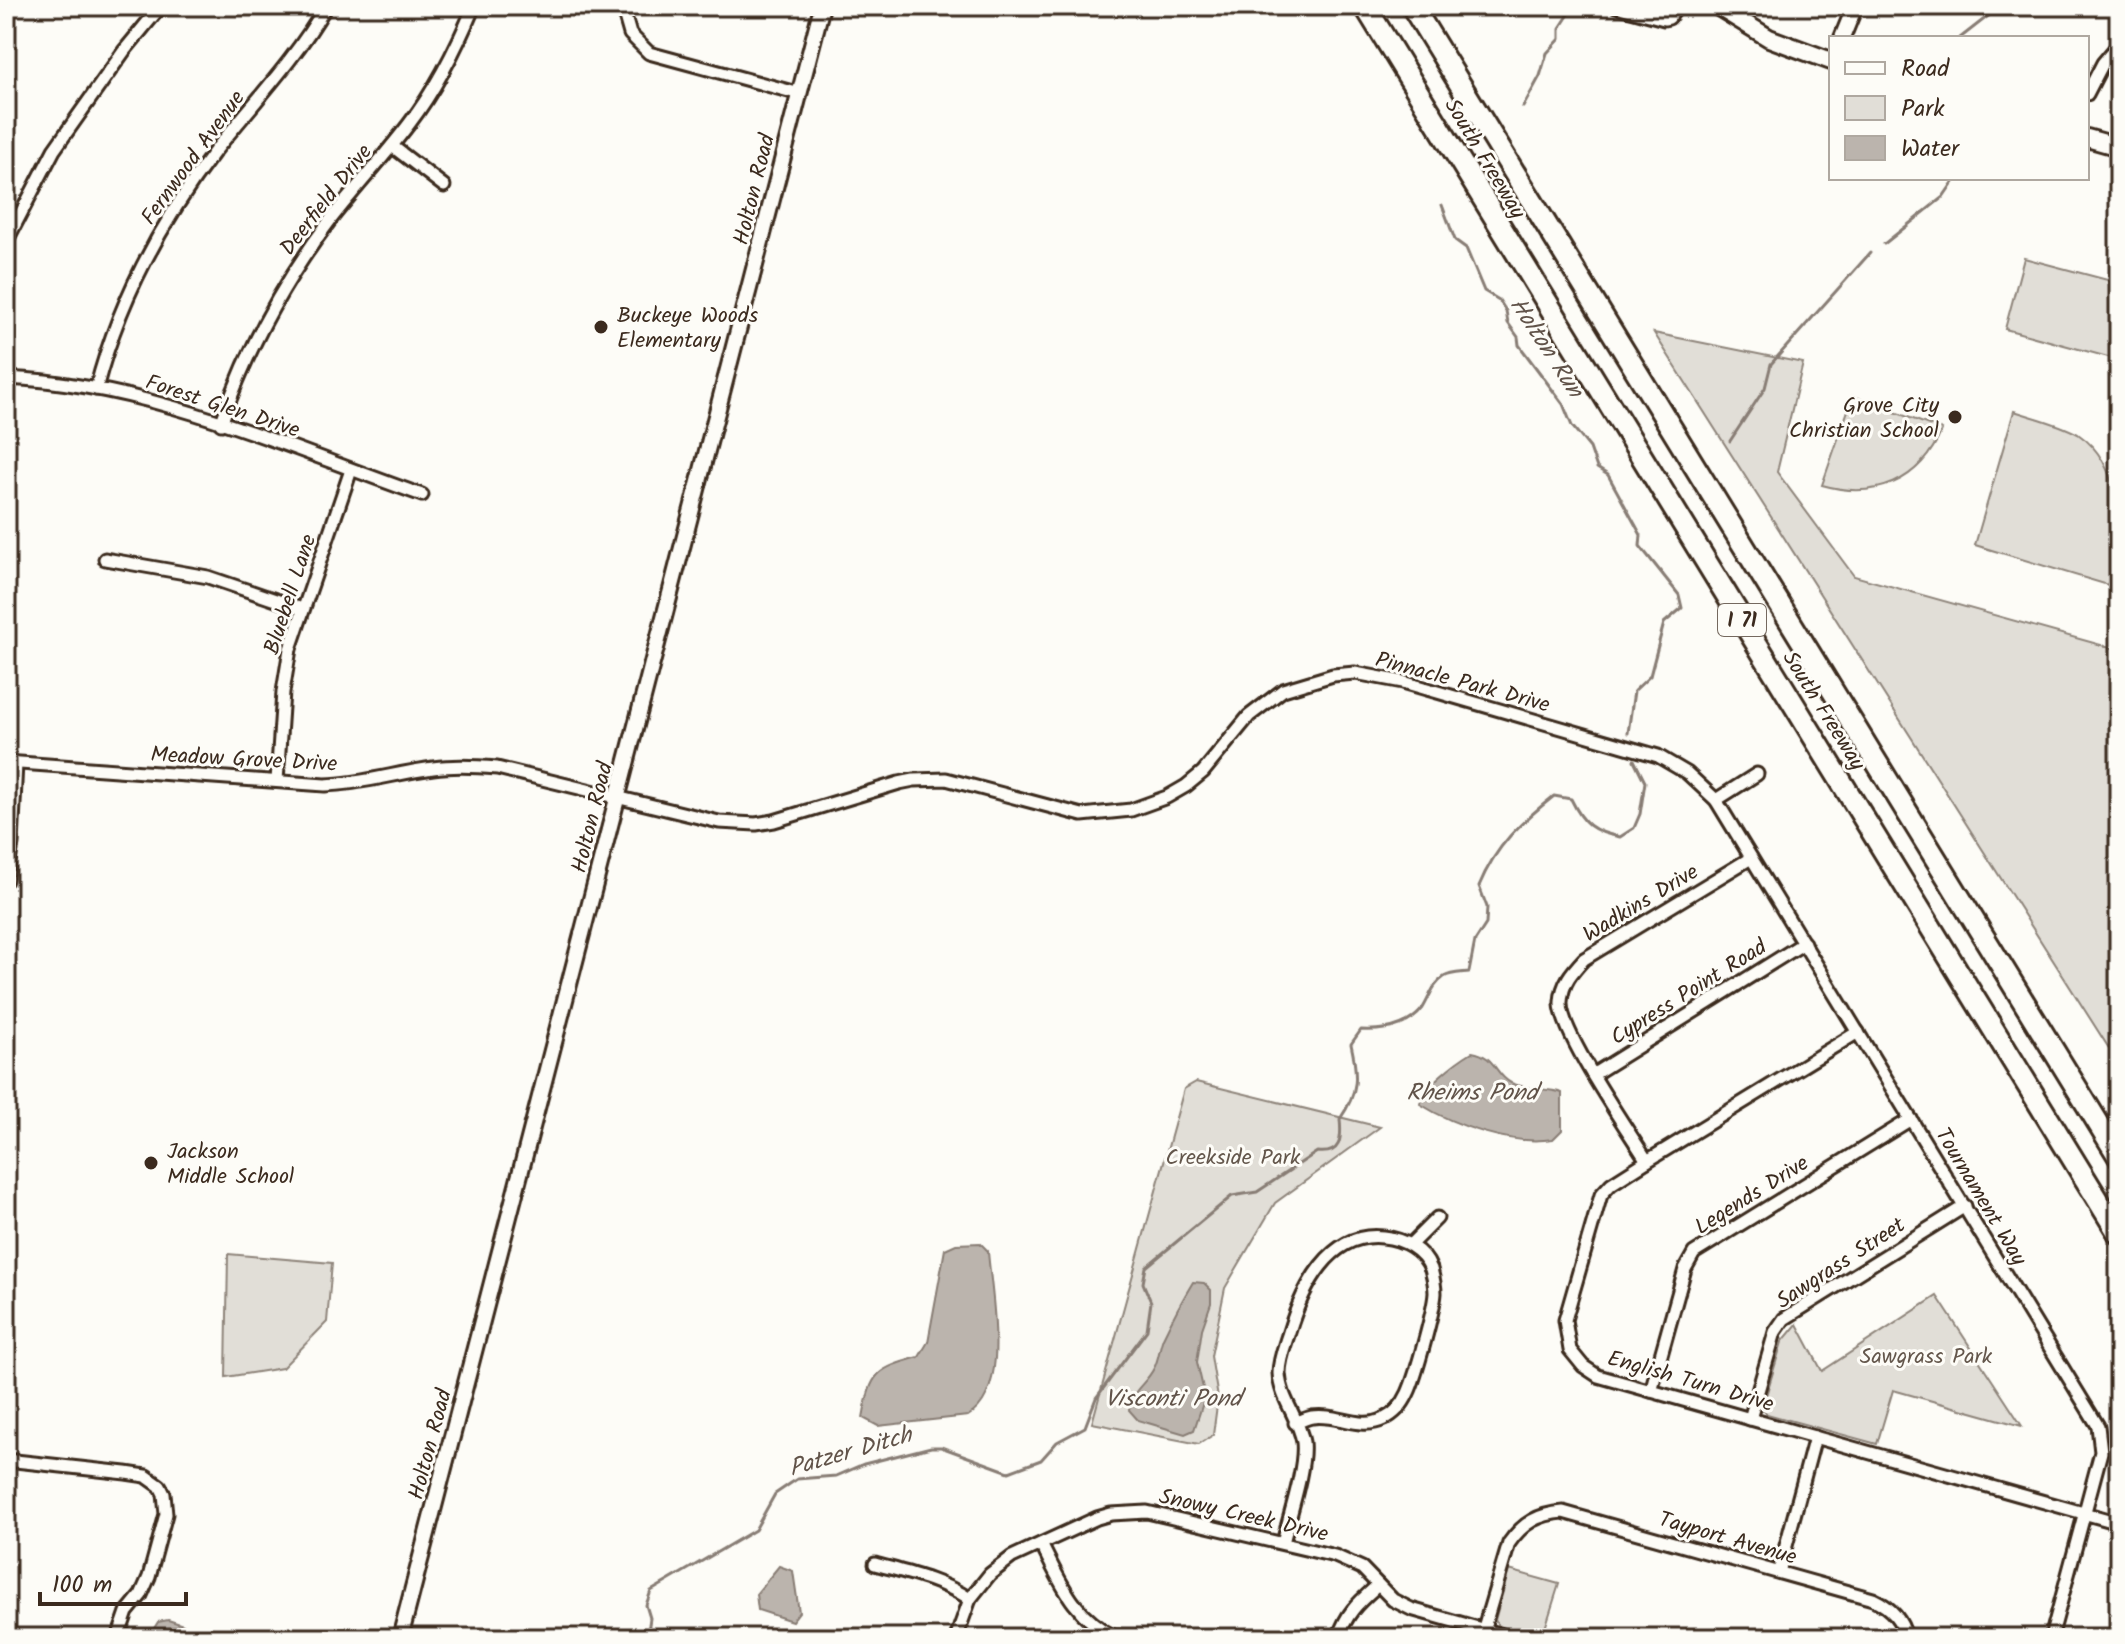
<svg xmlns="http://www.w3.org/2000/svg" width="2125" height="1644" viewBox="0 0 2125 1644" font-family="Kalam,sans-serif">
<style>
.green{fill:#e1ded7;stroke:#8e847a;stroke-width:2}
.water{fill:#bbb4ad;stroke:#887d74;stroke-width:2}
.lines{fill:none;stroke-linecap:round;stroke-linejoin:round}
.stream{stroke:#887d74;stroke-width:3}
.minor-casing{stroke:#3b2a1e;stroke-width:17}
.tertiary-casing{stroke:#3b2a1e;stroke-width:20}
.secondary-casing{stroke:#3b2a1e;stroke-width:22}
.motorway-casing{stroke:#3b2a1e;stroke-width:26}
.minor{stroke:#fdfcf7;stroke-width:11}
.tertiary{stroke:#fdfcf7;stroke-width:14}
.secondary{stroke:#fdfcf7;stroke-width:16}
.motorway{stroke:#fdfcf7;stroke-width:20}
.poi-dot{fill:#3b2a1e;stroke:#fdfcf7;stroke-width:3}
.labels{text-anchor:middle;stroke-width:6;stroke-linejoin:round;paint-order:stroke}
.shield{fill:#fdfcf7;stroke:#75695f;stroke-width:2}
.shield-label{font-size:20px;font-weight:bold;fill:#3b2a1e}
.street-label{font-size:22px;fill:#3b2a1e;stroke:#fdfcf7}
.poi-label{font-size:22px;fill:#3b2a1e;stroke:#fdfcf7;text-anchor:start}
.park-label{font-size:22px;fill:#64574c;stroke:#fdfcf7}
.water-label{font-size:24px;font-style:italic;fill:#615349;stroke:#fdfcf7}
</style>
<rect width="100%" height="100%" fill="#fdfcf7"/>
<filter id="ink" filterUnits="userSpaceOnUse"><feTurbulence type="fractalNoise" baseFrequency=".0125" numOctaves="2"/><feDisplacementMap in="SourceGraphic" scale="16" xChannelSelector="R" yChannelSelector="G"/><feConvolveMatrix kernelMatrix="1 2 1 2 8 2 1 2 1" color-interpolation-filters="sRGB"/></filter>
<g filter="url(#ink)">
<g class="green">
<polygon points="2024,258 2119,283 2119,360 2005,329"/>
<polygon points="1654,333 1803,363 1777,472 1854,576 2119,650 2119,1064"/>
<path d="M1853 396 1942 430C1920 482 1875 500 1822 485Z"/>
<path d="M2014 411C2035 418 2058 423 2078 434 2125 466 2121 534 2108 585L1975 545Z"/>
<polygon points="1196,1082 1380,1127 1275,1203 1225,1288 1211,1356 1218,1398 1213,1435 1199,1444 1092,1423 1184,1089"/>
<polygon points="228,1254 332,1263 327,1322 282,1368 226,1377"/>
<polygon points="1937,1296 2022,1426 1893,1390 1877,1444 1767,1414 1762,1409 1782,1342 1797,1324 1822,1371"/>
<polygon points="1509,1570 1559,1584 1542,1638 1501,1629 1495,1620"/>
</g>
<g class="water">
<path d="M1472 1052C1496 1056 1494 1074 1511 1083 1526 1090 1546 1088 1562 1093V1130L1553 1139C1512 1146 1455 1126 1420 1104 1422 1087 1457 1061 1472 1052Z"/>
<path d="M980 1243 988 1251C991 1295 1012 1390 968 1416L878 1426 863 1418C871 1372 876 1369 919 1357L928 1342 945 1249 956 1244Z"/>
<path d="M1193 1282 1204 1283 1211 1290V1303L1202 1329 1197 1362 1205 1397 1194 1430 1185 1434 1138 1420 1129 1410C1132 1388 1145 1386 1154 1368 1159 1359 1159 1348 1163 1338 1172 1319 1182 1300 1193 1282Z"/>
<polygon points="779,1566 793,1571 799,1612 792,1621 758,1610 756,1594"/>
<polygon points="168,1620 183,1625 192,1633 192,1638 148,1638 158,1622"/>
</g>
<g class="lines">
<g class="stream">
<polyline points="1960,38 2001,6"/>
<polyline points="1523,107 1540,76 1547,53 1560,39 1560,28 1573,8"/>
<polyline points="1442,205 1455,240 1466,248 1484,291 1499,300 1506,311 1508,323 1518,337 1519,345 1563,404 1572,426 1590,448 1597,468 1608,475 1641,535 1640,546 1679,595 1682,608 1664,623 1650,676 1634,691 1628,733"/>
<polyline points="1884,244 1943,197 1956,178"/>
<polyline points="1730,441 1765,388 1771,364 1870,253"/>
<path d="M647 1638 650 1618 646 1605 651 1591 755 1530 775 1494 797 1479 836 1476 864 1464 931 1447H941L1009 1472 1041 1460 1057 1442 1085 1427 1096 1398 1147 1330 1151 1302 1143 1283 1146 1267 1232 1196 1257 1192 1317 1152C1341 1155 1342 1139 1340 1119 1359 1091 1358 1076 1351 1044L1361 1030C1383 1031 1408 1028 1423 1008 1430 997 1432 985 1444 977 1450 973 1461 973 1469 972L1475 941 1486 924 1487 907 1479 886C1496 845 1520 823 1554 796L1571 799C1583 824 1593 832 1620 837L1634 828 1640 814 1645 782 1634 760"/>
</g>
<defs>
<g id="minor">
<polyline points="622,6 630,34 649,53 800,94"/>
<polyline points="1616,6 1664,19 1669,18 1678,6"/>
<polyline points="2087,94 2103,63 2119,44"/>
<polyline points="392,146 444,186"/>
<polyline points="6,242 54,150 124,51 161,6"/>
<path d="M6 378C151 384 288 448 422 495"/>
<path d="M96 389C118 303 161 222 215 151 253 103 295 60 326 6"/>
<path d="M221 424C247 349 283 282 331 219 356 187 384 157 409 124 436 89 457 47 474 6"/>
<polyline points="105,559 208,577 302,609"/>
<path d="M6 762 325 785C362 784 396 773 433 768 454 765 475 766 497 768L719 822 756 824 774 821 899 783 914 780 946 779 1082 815 1131 810 1167 797 1186 786 1203 772 1249 716 1283 690 1333 675 1355 673 1403 682 1658 756 1687 773 1716 800 2098 1426 2101 1452 2051 1638"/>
<polyline points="277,781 283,692 290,649 351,470"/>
<polyline points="1716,800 1757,774"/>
<polyline points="6,880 12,844 16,763"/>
<polyline points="1858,1032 1647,1161 1611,1184 1601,1195 1565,1320 1570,1350 1583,1366 1598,1376 2119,1523"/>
<polyline points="1594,1074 1804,943"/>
<path d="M1647 1161C1628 1130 1559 1031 1561 1002 1562 983 1572 972 1584 959L1751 858"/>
<polyline points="1411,1244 1437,1218"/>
<polyline points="1651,1391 1685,1269 1694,1253 1911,1119"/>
<polyline points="1750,1419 1775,1332 1784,1319 1965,1206"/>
<polyline points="6,1460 126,1473 146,1476 160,1486 164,1494 166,1514 149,1577 141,1595 127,1612 118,1638"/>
<path d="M1283 1543C1289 1517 1306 1467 1303 1442 1299 1418 1280 1399 1279 1373 1279 1359 1285 1345 1289 1332 1302 1289 1329 1231 1383 1237 1403 1239 1423 1249 1431 1269 1433 1277 1435 1284 1435 1293 1434 1310 1416 1376 1408 1393 1403 1404 1395 1414 1384 1419 1360 1431 1337 1413 1312 1417 1307 1418 1300 1421 1295 1423"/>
<path d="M1041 1544C1062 1585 1073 1616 1116 1638"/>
<path d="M875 1564C908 1573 941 1580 970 1599"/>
<polyline points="1779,1572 1815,1437"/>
<polyline points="956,1638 970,1599 990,1574 1012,1557 1097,1518 1111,1514 1147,1512 1335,1556 1362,1568 1393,1600 1411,1609 1513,1638"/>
<path d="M1338 1638C1347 1612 1358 1603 1378 1585"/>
<path d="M1481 1638 1509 1543C1523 1523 1538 1514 1563 1512L1873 1599C1890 1607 1902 1619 1906 1638"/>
</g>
<g id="tertiary">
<polyline points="1842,38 1855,6"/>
<polyline points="400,1638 822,6"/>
</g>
<g id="secondary">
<polyline points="1717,6 1769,38 1831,61"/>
<polyline points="2087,138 2119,147"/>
</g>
<g id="motorway">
<polyline points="1365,6 2119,1234"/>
<polyline points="1412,6 2119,1157"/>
</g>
</defs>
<use href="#minor" class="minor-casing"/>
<use href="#tertiary" class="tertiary-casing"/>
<use href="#secondary" class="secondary-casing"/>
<use href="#motorway" class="motorway-casing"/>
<use href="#minor" class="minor"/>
<use href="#tertiary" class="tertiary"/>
<use href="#secondary" class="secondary"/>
<use href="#motorway" class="motorway"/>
</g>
</g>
<g class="poi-dot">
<circle cx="601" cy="327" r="8"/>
<circle cx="1955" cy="417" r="8"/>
<circle cx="151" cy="1163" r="8"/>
</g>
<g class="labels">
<rect class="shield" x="1718" y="604" width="48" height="32" rx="6"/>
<g class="shield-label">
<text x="1742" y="627">I 71</text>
</g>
<g class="street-label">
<text transform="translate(192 157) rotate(-54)" y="8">Fernwood Avenue</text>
<text transform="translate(1486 158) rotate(59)" y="8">South Freeway</text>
<text transform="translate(753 189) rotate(-76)" y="8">Holton Road</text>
<text transform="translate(325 199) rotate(-52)" y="8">Deerfield Drive</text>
<text transform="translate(223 405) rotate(18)" y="8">Forest Glen Drive</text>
<text transform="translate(289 594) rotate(-72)" y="8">Bluebell Lane</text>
<text transform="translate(1463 681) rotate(15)" y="8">Pinnacle Park Drive</text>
<text transform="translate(1825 710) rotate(58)" y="8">South Freeway</text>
<text transform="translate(244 758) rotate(3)" y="8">Meadow Grove Drive</text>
<text transform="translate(591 817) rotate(-76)" y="8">Holton Road</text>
<text transform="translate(1640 902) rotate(-31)" y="8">Wadkins Drive</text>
<text transform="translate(1688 991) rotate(-32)" y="8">Cypress Point Road</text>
<text transform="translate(1751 1194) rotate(-32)" y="8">Legends Drive</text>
<text transform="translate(1982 1196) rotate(59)" y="8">Tournament Way</text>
<text transform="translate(1840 1262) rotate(-33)" y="8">Sawgrass Street</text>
<text transform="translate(1691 1380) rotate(16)" y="8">English Turn Drive</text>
<text transform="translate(429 1444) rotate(-75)" y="8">Holton Road</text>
<text transform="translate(1244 1514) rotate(13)" y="8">Snowy Creek Drive</text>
<text transform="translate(1728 1537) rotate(16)" y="8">Tayport Avenue</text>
</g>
<g class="poi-label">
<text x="617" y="322">Buckeye Woods<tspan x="617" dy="25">Elementary</tspan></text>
<text x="1939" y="412" text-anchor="end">Grove City<tspan x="1939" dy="25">Christian School</tspan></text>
<text x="167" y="1158">Jackson<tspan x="167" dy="25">Middle School</tspan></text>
</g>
<g class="park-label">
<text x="1233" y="1164">Creekside Park</text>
<text x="1926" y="1363">Sawgrass Park</text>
</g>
<g class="water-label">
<text transform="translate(1547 347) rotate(57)" y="8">Holton Run</text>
<text x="1472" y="1100">Rheims Pond</text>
<text x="1173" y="1406">Visconti Pond</text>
<text transform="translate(850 1451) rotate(-16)" y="8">Patzer Ditch</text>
</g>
</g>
<rect width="2125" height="1644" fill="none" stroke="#fdfcf7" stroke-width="32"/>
<rect x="16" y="16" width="2093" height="1612" fill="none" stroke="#3b2a1e" stroke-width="3" filter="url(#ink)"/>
<rect x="1829" y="36" width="260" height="144" fill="#fdfcf7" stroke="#afa8a0" stroke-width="2"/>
<rect x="1845" y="62" width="40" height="12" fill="#fdfcf7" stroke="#afa8a0" stroke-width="2"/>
<text x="1901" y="76" font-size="24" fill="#3b2a1e">Road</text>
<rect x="1845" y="96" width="40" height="24" fill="#e1ded7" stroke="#afa8a0" stroke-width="2"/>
<text x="1901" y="116" font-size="24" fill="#3b2a1e">Park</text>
<rect x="1845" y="136" width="40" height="24" fill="#bbb4ad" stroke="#afa8a0" stroke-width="2"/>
<text x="1901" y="156" font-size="24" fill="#3b2a1e">Water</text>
<path d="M40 1592v12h146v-12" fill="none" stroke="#3b2a1e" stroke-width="4"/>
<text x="52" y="1592" font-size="24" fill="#3b2a1e" stroke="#fdfcf7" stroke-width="6" paint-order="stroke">100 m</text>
</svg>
